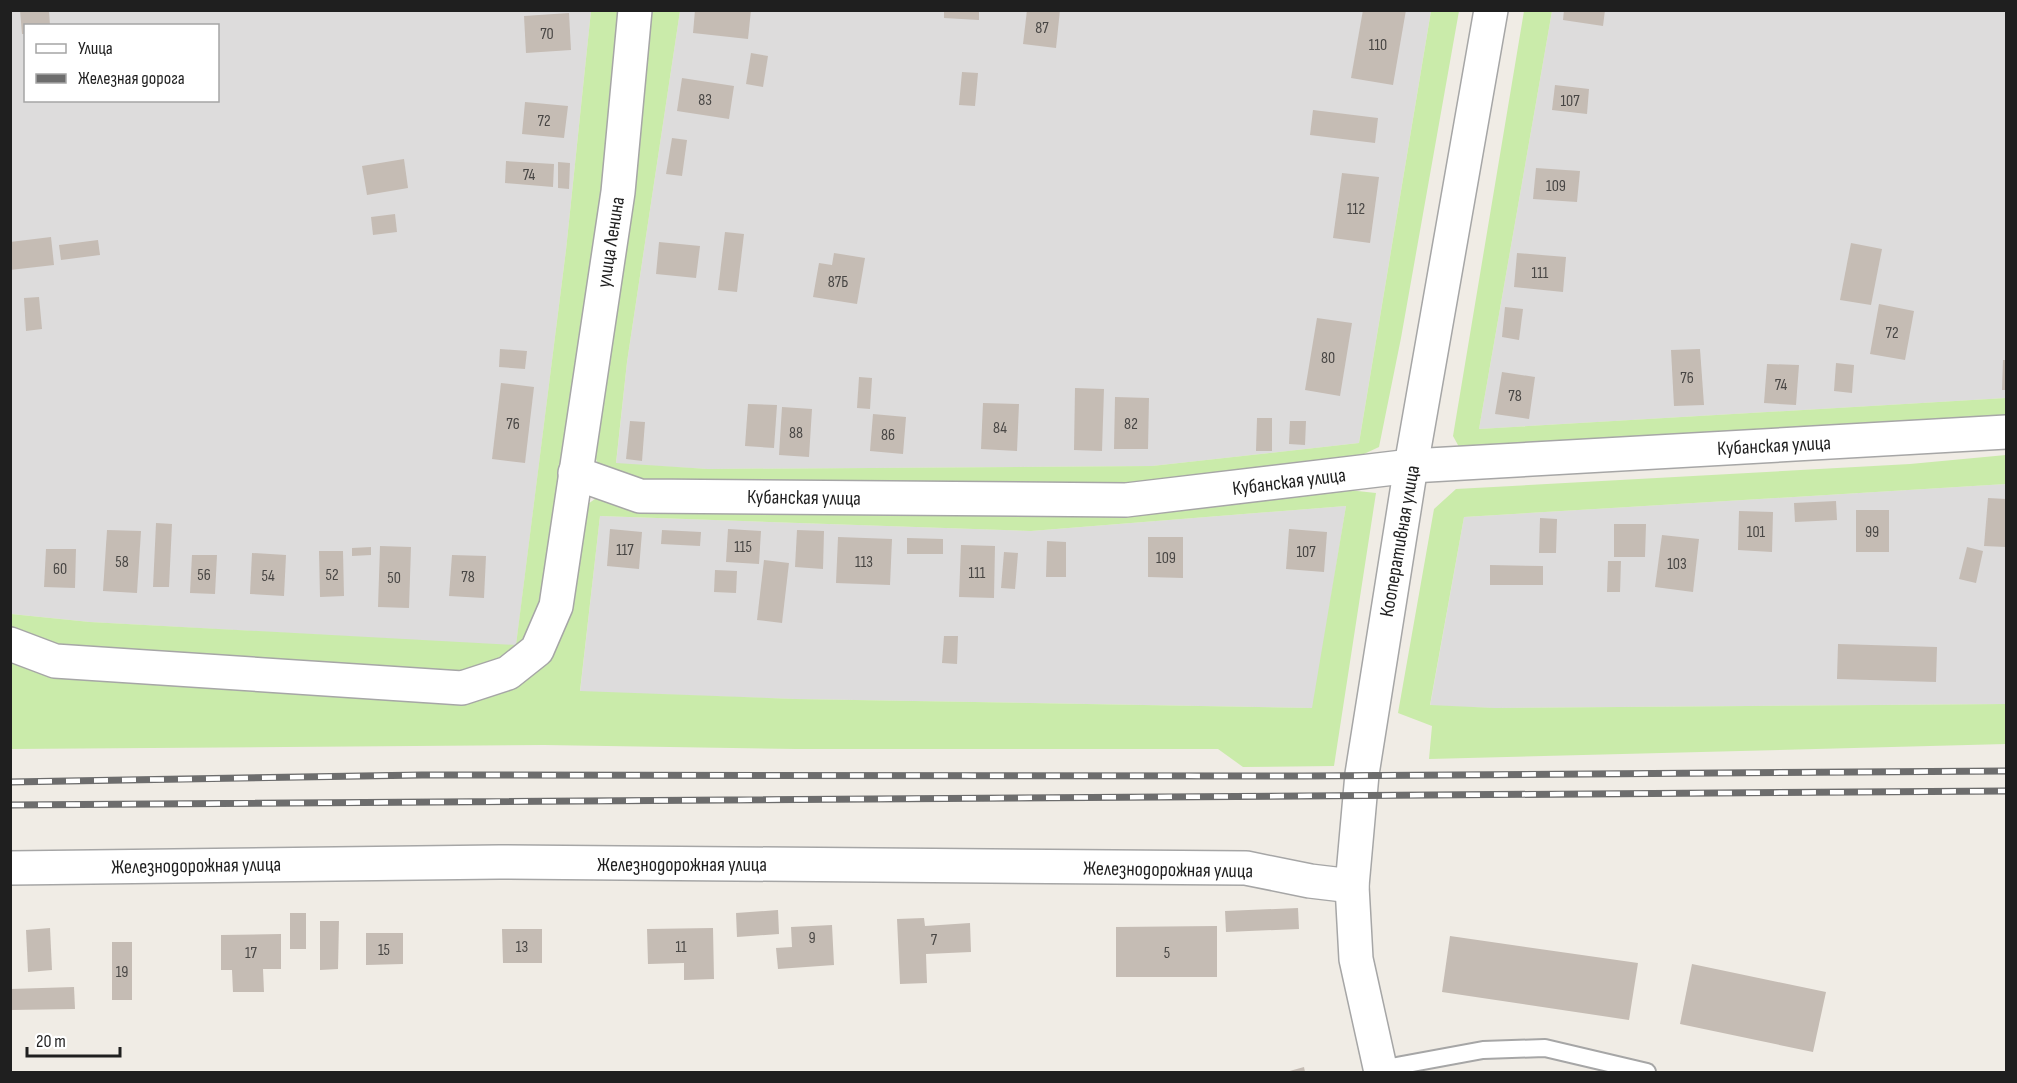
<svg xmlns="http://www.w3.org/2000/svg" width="2017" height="1083" viewBox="0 0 2017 1083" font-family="'Sofia Sans Condensed',sans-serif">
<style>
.residential{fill:#dddcdc;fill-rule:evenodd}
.grass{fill:#caebaa;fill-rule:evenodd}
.building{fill:#c5bcb4}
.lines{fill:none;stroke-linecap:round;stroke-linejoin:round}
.service-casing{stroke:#a6a6a6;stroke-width:20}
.minor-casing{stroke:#a6a6a6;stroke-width:36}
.tertiary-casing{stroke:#a6a6a6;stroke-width:36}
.service{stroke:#fff;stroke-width:16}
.minor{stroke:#fff;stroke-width:33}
.tertiary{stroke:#fff;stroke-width:33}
.rail-casing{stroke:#6d6d6d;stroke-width:7}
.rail{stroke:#fff;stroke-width:4.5;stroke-dasharray:14;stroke-linecap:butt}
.labels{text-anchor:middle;stroke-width:5;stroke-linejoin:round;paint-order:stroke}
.number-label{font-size:16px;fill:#484644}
.street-label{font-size:20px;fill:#1f1f1f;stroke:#fff}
</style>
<rect width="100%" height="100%" fill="#f0ece5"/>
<g class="residential">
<path d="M10 11H591L566 250 516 646 90 622 11 614ZM26 26H218V100H26Z"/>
<polygon points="680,11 1431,11 1359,443 1152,466 708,469 616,464 627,362"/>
<polygon points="1552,11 2006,11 2006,398 1479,429"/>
<polygon points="2006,484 2006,704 1495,708 1430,706 1464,517"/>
<polygon points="1346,506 1313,708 796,699 580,692 600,516 1031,531"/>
</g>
<g class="grass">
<polygon points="591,11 627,11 553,582 535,636 484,673 45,648 11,632 11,614 90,622 516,645 566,250"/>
<polygon points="647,11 680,11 627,362 616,463 708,469 1152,466 1359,443 1431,11 1459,11 1401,338 1379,447 1351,460 1180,488 638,485 601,471 590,445"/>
<polygon points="1524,11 1552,11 1479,429 2006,398 2006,422 1464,456 1453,436"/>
<polygon points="2006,455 2006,484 1464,517 1430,705 1495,708 2006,704 2006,744 1429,759 1432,726 1398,713 1434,509 1456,489 1910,464"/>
<path d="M1339 489 1376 493 1334 766 1243 767 1218 749H796L544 745 11 749 10 653 135 683 245 691 478 699 527 679 588 504 599 496ZM1346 506 1312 708 796 699 580 691 600 516 1031 531Z"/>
</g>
<g class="building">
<polygon points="20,10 49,10 50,26 26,26 26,34 22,34"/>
<polygon points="695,10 751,10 748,39 693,33"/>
<polygon points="944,10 979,10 979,20 944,18"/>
<polygon points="1027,10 1060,10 1056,48 1023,44"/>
<polygon points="1363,10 1406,10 1393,85 1351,78"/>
<polygon points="1564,10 1605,10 1603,26 1563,20"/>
<polygon points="569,13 571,50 526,53 524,16"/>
<polygon points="751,53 768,56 763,87 746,84"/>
<polygon points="962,72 978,73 975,106 959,105"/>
<polygon points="682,78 734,86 729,119 677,111"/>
<polygon points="1555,85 1589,89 1587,114 1552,110"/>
<polygon points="525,102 568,106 564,138 522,134"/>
<polygon points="1313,110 1378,118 1375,143 1310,135"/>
<polygon points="672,138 687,140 682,176 666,174"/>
<polygon points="404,159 408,188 367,195 362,166"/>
<polygon points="506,161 554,164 553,187 505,183"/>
<polygon points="558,162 570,163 569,189 558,188"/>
<polygon points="1536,168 1580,171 1577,202 1533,199"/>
<polygon points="1342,173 1379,177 1370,243 1333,238"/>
<polygon points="395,214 397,232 373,235 371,217"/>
<polygon points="725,232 744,234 737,292 718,290"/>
<polygon points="51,237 54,265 10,270 10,242"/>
<polygon points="98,240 100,255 61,260 59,245"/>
<polygon points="659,242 700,246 696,278 656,274"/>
<polygon points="1851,243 1882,249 1871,305 1840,300"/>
<polygon points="834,253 865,258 857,304 813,297 819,263 832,265"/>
<polygon points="1517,253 1566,257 1563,292 1514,287"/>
<polygon points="39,297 42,329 26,331 24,298"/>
<polygon points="1879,304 1914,311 1905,360 1870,354"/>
<polygon points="1505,307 1523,309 1519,340 1502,337"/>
<polygon points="1317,318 1352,323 1340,396 1305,390"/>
<polygon points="500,349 527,351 525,369 499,367"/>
<polygon points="1700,349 1704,405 1674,406 1671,350"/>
<polygon points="2003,360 2006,360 2006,390 2002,390"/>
<polygon points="1836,363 1854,365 1852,393 1834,391"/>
<polygon points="1767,364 1799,365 1796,405 1764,403"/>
<polygon points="1502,372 1535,377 1529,419 1495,414"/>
<polygon points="859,377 872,378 870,409 857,408"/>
<polygon points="501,383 534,387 525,463 492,459"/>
<polygon points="1075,388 1104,389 1102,451 1074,450"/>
<polygon points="1115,397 1149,398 1148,449 1114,449"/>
<polygon points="983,403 1019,404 1017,451 981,449"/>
<polygon points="748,404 777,405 774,448 745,446"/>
<polygon points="782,407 812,409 809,457 779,455"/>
<polygon points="873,414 906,417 903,454 870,451"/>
<polygon points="1257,418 1272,418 1272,451 1256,451"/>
<polygon points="630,421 645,422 642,461 626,459"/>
<polygon points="1290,421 1306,421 1305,445 1289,444"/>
<polygon points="1988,498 2006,499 2006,547 1984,546"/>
<polygon points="1836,501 1837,520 1795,522 1794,503"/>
<rect x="1856" y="510" width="33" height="42"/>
<polygon points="1739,511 1773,512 1772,552 1738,550"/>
<polygon points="1540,518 1557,519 1556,553 1539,553"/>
<polygon points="156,523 172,524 169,587 153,587"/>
<polygon points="1614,524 1646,524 1645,557 1614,557"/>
<polygon points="610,529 642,532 639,569 607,566"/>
<polygon points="728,529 761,531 759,564 726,562"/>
<polygon points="1289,529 1327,532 1324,572 1286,569"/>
<polygon points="107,530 141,531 137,593 103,591"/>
<polygon points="662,530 701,532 700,546 661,544"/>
<polygon points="797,530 824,531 823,569 795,567"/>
<polygon points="1662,535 1699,539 1693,592 1655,587"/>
<polygon points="838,537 892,539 890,585 836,583"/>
<polygon points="1148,537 1183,537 1183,578 1148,577"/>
<polygon points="907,538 943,539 943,554 907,554"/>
<polygon points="1047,541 1066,542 1066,577 1046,577"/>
<polygon points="961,545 995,546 994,598 959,597"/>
<polygon points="380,546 411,547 409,608 378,607"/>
<polygon points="371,547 371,555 352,556 352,548"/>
<polygon points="1967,547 1983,551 1976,583 1959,579"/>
<polygon points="46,549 76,549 75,588 44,587"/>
<polygon points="319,551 343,551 344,596 320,597"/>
<polygon points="1004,552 1018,553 1015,589 1001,588"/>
<polygon points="252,553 286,555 284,596 250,594"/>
<polygon points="192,555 217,555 215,594 190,593"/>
<polygon points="452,555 486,556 484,598 449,596"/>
<polygon points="764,560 789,563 782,623 757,620"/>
<polygon points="1608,561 1621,561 1620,592 1607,592"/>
<polygon points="1490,565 1543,566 1543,585 1490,585"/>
<polygon points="715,570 737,571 736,593 714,592"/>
<polygon points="944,636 958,636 957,664 942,663"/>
<polygon points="1838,644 1937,647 1936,682 1837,679"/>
<polygon points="1298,908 1299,929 1226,932 1225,911"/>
<polygon points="778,910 779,934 737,937 736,913"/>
<rect x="290" y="913" width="16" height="36"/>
<polygon points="924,918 925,926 970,923 971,952 926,954 927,983 900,984 897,919"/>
<polygon points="320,921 339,921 338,969 320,970"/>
<polygon points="832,925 834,965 778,969 776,948 792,947 791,927"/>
<polygon points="1217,926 1217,977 1116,977 1116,927"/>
<polygon points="50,928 52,970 28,972 26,930"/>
<polygon points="713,928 714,979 684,980 684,963 648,964 647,929"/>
<polygon points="502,929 542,929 542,963 503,963"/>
<polygon points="366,933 403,933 403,964 366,965"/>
<polygon points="281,934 281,969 263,969 264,992 233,992 232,970 221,970 221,935"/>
<polygon points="1450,936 1638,963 1629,1020 1442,992"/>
<rect x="112" y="942" width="20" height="58"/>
<polygon points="1692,964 1826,992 1813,1052 1680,1024"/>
<polygon points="74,987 75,1009 10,1010 10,989"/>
<polygon points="1304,1067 1305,1072 1286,1072"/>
</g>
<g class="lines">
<defs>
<polyline id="service" points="1380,1069 1483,1050 1545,1048 1647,1072"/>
<g id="minor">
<polyline points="575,473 640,496 1126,500 1411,466 2006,432"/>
<polyline points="10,644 55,661 462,688 508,673 537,650 556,606 618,192 635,10"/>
<polyline points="10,868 499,862 1246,868 1310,881 1352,886"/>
</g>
<polyline id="tertiary" points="1381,1072 1356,959 1352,886 1362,774 1411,466 1491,10"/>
</defs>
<use href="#service" class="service-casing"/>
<use href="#minor" class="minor-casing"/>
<use href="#tertiary" class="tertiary-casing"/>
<use href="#service" class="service"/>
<use href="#minor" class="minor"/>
<use href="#tertiary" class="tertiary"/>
<defs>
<g id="rail">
<polyline points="10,782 422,775 1303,776 2006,771"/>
<polyline points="10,805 2006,791"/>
</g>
</defs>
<use href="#rail" class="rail-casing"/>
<use href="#rail" class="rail"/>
</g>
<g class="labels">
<g class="number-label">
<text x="1042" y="33">87</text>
<text x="547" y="39">70</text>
<text x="1378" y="50">110</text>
<text x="705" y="105">83</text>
<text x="1570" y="106">107</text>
<text x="544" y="126">72</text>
<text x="529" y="180">74</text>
<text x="1556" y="191">109</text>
<text x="1356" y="214">112</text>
<text x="1540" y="278">111</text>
<text x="838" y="287">87Б</text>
<text x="1892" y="338">72</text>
<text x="1328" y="363">80</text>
<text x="1687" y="383">76</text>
<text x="1781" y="390">74</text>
<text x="1515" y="401">78</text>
<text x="513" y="429">76</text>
<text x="1131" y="429">82</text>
<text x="1000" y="433">84</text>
<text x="796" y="438">88</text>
<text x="888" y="440">86</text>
<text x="1756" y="537">101</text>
<text x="1872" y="537">99</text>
<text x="743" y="552">115</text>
<text x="625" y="555">117</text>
<text x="1306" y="557">107</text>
<text x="1166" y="563">109</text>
<text x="122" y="567">58</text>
<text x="864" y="567">113</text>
<text x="1677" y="569">103</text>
<text x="60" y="574">60</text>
<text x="977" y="578">111</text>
<text x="204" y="580">56</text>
<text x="332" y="580">52</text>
<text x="268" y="581">54</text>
<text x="468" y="582">78</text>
<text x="394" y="583">50</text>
<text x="812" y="943">9</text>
<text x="934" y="945">7</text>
<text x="522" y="952">13</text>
<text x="681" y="952">11</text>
<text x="384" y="955">15</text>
<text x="251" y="958">17</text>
<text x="1167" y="958">5</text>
<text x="122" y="977">19</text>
</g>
<g class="street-label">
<text transform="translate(610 242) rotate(-81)" y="7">улица Ленина</text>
<text transform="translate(1774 445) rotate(-3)" y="7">Кубанская улица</text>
<text transform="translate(1289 481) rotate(-7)" y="7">Кубанская улица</text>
<text transform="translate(804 497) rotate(1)" y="7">Кубанская улица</text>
<text transform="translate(1399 541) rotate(-80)" y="7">Кооперативная улица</text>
<text x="682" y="871">Железнодорожная улица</text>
<text transform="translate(196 865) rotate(-1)" y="7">Железнодорожная улица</text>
<text transform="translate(1168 869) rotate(1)" y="7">Железнодорожная улица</text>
</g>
</g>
<rect width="2017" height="1083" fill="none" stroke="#1f1f1f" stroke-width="24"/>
<rect x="24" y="24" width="195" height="78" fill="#ffffff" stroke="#a5a5a5" stroke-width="1.5"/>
<rect x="36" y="44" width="30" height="9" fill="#ffffff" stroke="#a5a5a5" stroke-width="1.5"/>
<text x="78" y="54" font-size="18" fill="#1f1f1f">Улица</text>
<rect x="36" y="74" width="30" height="9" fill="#6d6d6d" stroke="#a5a5a5" stroke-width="1.5"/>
<text x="78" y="84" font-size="18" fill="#1f1f1f">Железная дорога</text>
<path d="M27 1047v9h93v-9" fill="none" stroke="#1f1f1f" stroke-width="3"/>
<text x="36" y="1047" font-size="18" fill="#1f1f1f" stroke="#ffffff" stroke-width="4.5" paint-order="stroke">20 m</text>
</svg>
